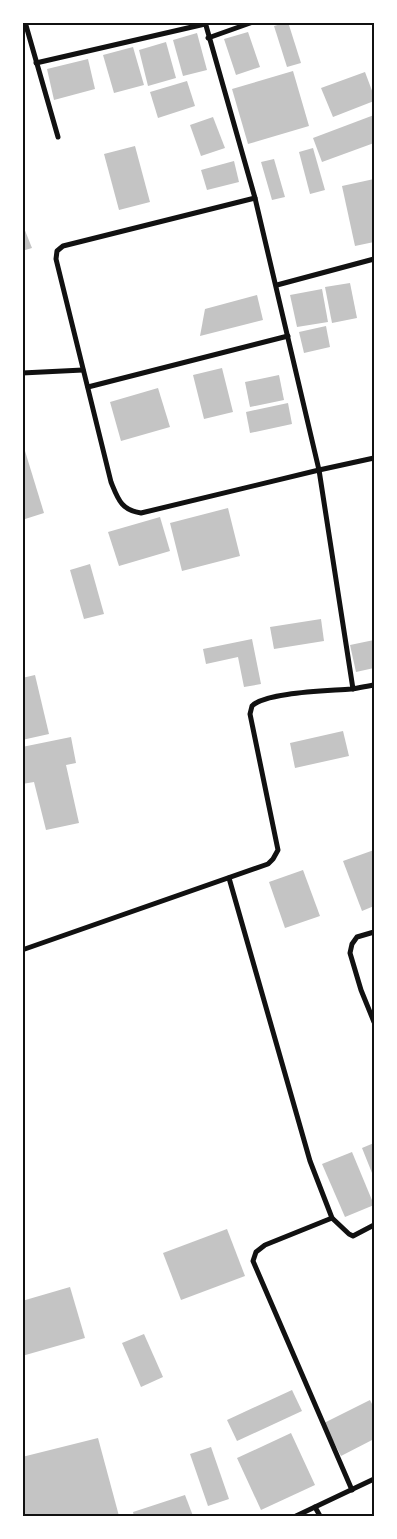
<svg xmlns="http://www.w3.org/2000/svg" width="397" height="1539" viewBox="0 0 397 1539" font-family="Inter,sans-serif">
<style>
.building{fill:#c4c4c4}
.lines{fill:none;stroke-linecap:round;stroke-linejoin:round}
.minor{stroke:#111;stroke-width:5}
.neatline{fill:none;stroke:#111;stroke-width:2}
</style>
<rect width="100%" height="100%" fill="#fff"/>
<g class="building">
<polygon points="288,22 301,63 287,67 274,26"/>
<polygon points="248,32 260,67 236,75 224,39"/>
<polygon points="197,33 207,70 183,76 173,40"/>
<polygon points="166,42 176,78 148,86 139,50"/>
<polygon points="133,47 144,85 114,93 103,55"/>
<polygon points="88,59 95,89 54,100 47,69"/>
<polygon points="293,71 309,126 248,144 232,89"/>
<polygon points="365,72 374,96 374,101 333,117 321,88"/>
<polygon points="187,81 195,106 158,118 150,92"/>
<polygon points="374,115 374,143 322,162 313,138"/>
<polygon points="213,117 225,148 201,156 190,125"/>
<polygon points="135,146 150,202 119,210 104,154"/>
<polygon points="313,148 325,190 310,194 299,152"/>
<polygon points="274,159 285,197 272,200 261,162"/>
<polygon points="234,161 239,182 207,190 201,170"/>
<polygon points="374,179 374,242 355,246 342,186"/>
<polygon points="22,223 32,248 22,251"/>
<polygon points="350,283 357,318 332,323 325,287"/>
<polygon points="322,289 328,322 297,327 290,295"/>
<polygon points="257,295 263,320 200,336 205,309"/>
<polygon points="326,326 330,347 304,353 299,332"/>
<polygon points="222,368 233,412 204,419 193,375"/>
<polygon points="279,375 284,400 250,407 245,382"/>
<polygon points="158,388 170,427 121,441 110,402"/>
<polygon points="288,403 292,424 250,433 246,412"/>
<polygon points="22,451 25,451 44,513 22,520"/>
<polygon points="228,508 240,556 182,571 170,523"/>
<polygon points="160,517 170,551 119,566 108,532"/>
<polygon points="90,564 104,614 84,619 70,570"/>
<polygon points="321,619 324,641 274,649 270,627"/>
<polygon points="252,639 261,684 244,687 238,657 206,664 203,649"/>
<polygon points="374,640 374,668 356,672 350,645"/>
<polygon points="35,675 49,734 22,740 22,678"/>
<polygon points="343,731 349,756 295,768 290,743"/>
<polygon points="71,737 76,763 66,765 79,823 46,830 34,782 22,784 22,747"/>
<polygon points="374,850 374,906 362,911 343,861"/>
<polygon points="303,870 320,916 285,928 269,882"/>
<polygon points="374,1143 374,1178 362,1148"/>
<polygon points="352,1152 374,1205 345,1217 322,1164"/>
<polygon points="227,1229 245,1276 181,1300 163,1253"/>
<polygon points="70,1287 85,1338 22,1356 22,1301"/>
<polygon points="144,1334 163,1377 141,1387 122,1343"/>
<polygon points="292,1390 302,1411 237,1441 227,1420"/>
<polygon points="370,1400 374,1408 374,1439 341,1456 324,1423"/>
<polygon points="291,1433 315,1485 261,1510 237,1458"/>
<polygon points="98,1438 119,1516 22,1516 22,1457"/>
<polygon points="211,1447 229,1499 208,1506 190,1454"/>
<polygon points="185,1495 193,1516 134,1516 133,1512"/>
</g>
<g class="lines">
<g class="minor">
<polyline points="25,22 58,137"/>
<polyline points="205,22 255,198 319,470 353,689"/>
<polyline points="208,38 253,22"/>
<polyline points="36,63 205,24"/>
<path d="M255 198 63 246 57 251 56 259 111 482C118 499 121 510 141 513L319 470 374 458"/>
<polyline points="277,285 374,259"/>
<polyline points="22,373 83,370"/>
<polyline points="88,387 288,336"/>
<polyline points="229,878 310,1161 332,1218 349,1234 353,1236 374,1225"/>
<polyline points="374,932 357,937 352,944 350,953 361,990 374,1022"/>
<path d="M22 950 268 864 273 859 278 850 250 714 252 706C265 692 330 691 351 689 359 688 367 686 374 685"/>
<polyline points="332,1218 265,1245 256,1252 253,1261 352,1490"/>
<polyline points="315,1507 320,1516"/>
<polyline points="296,1516 374,1479"/>
</g>
</g>
<rect width="397" height="1539" fill="none" stroke="#ffffff" stroke-width="48"/>
<rect x="24" y="24" width="349" height="1491" class="neatline"/>
</svg>
